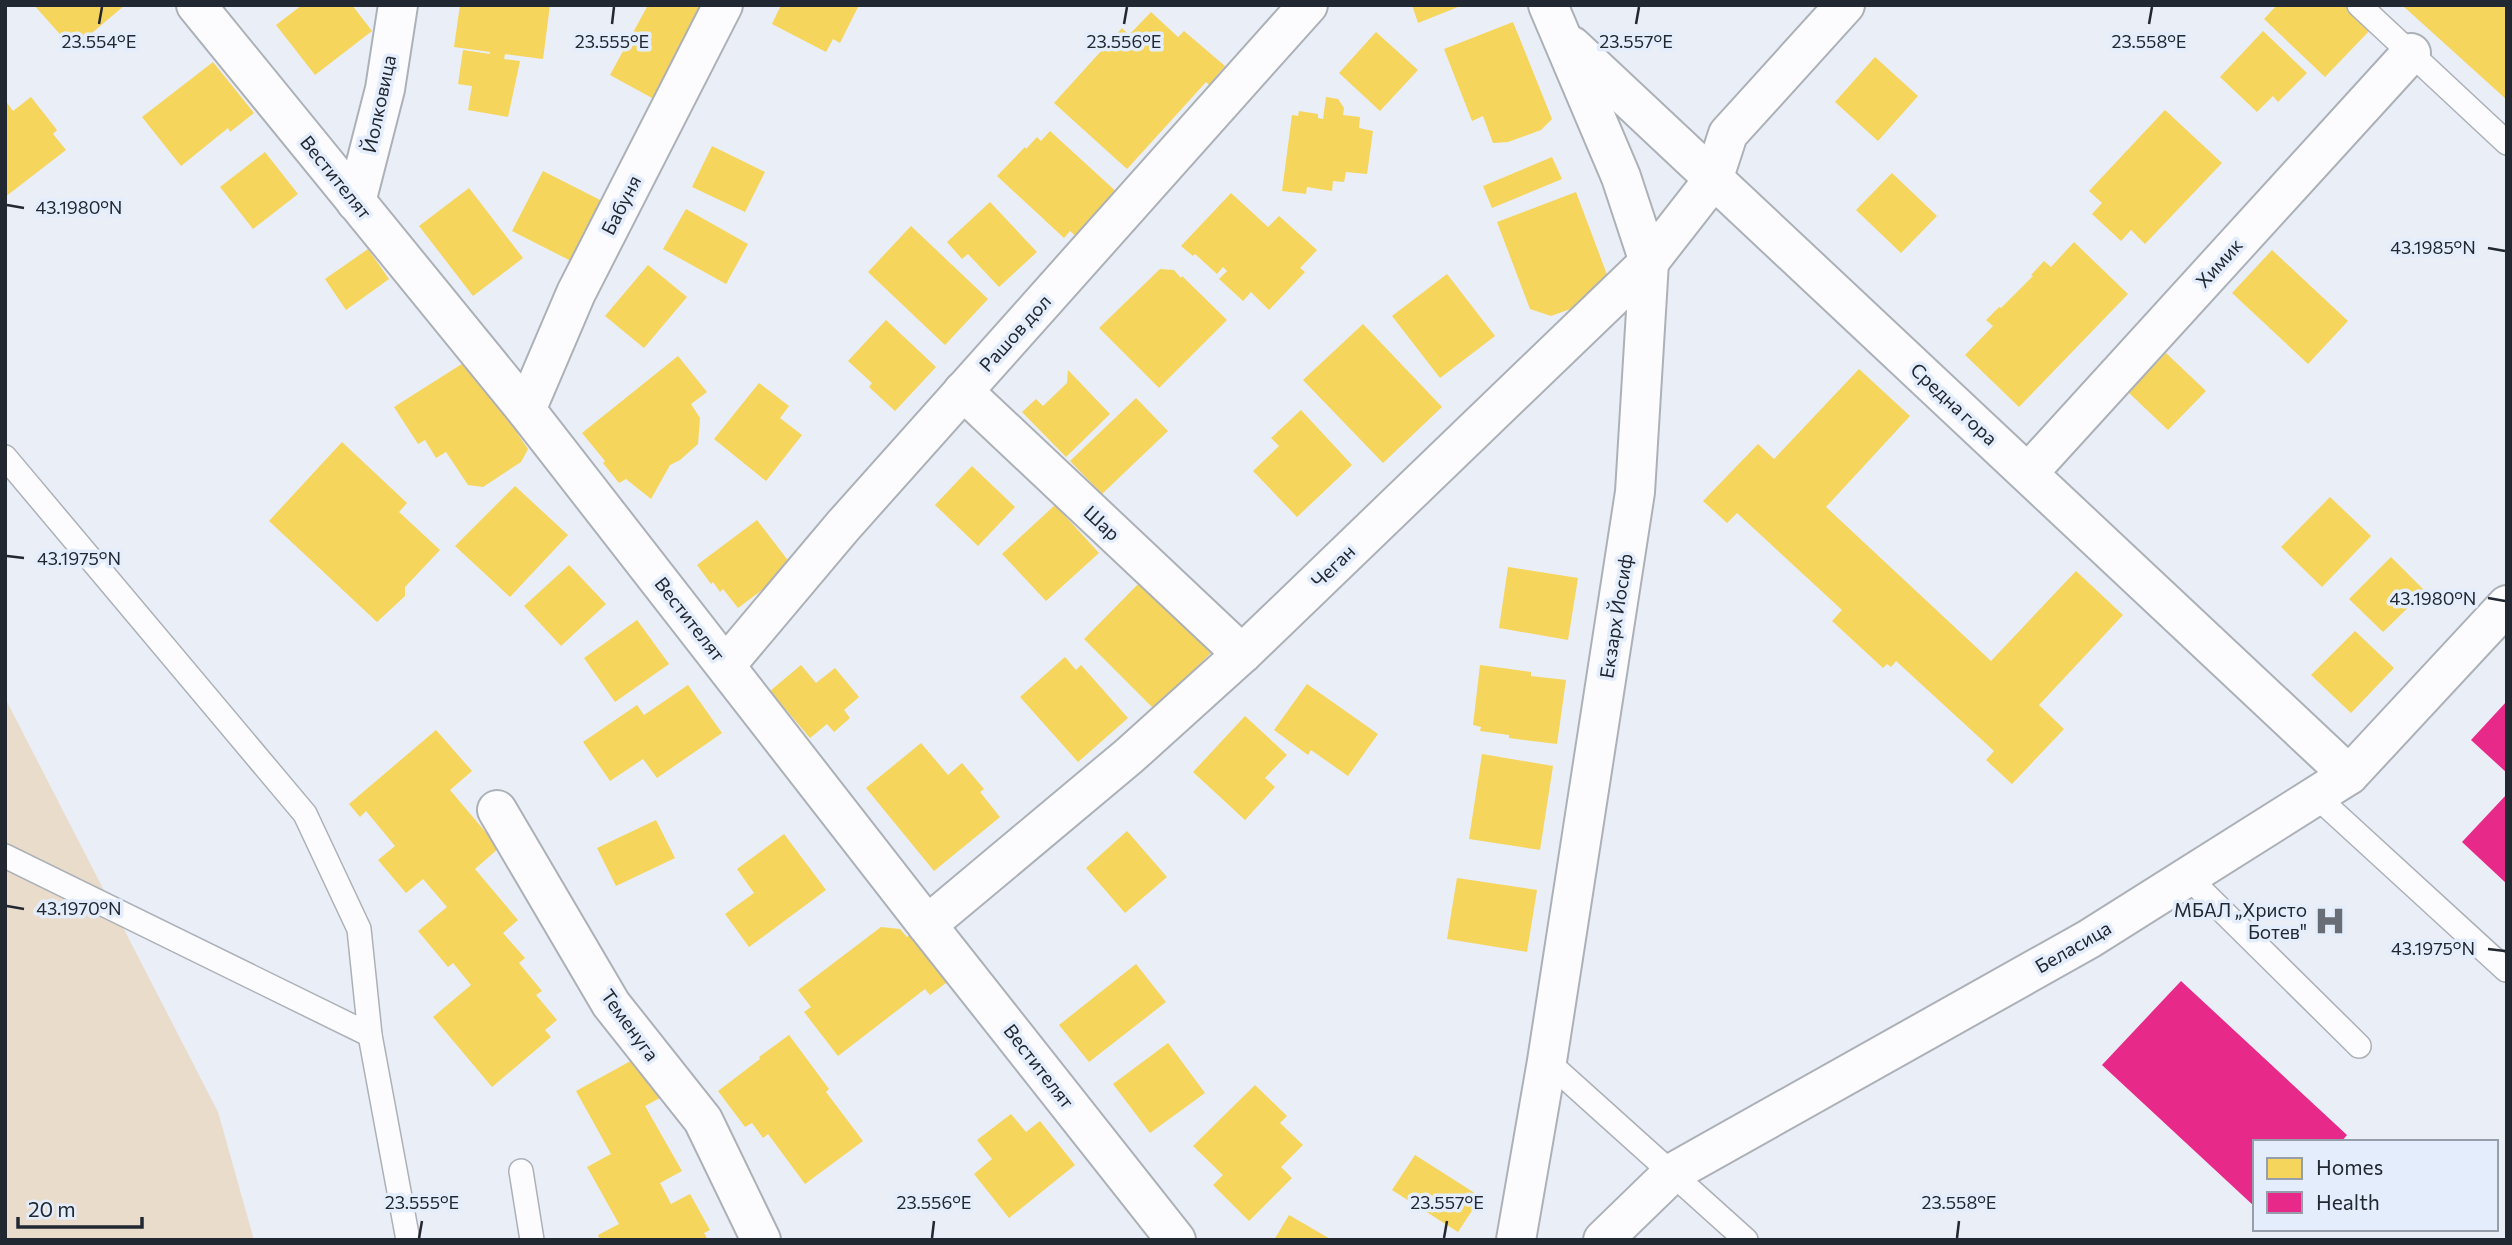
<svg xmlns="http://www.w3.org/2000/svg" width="2512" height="1245" viewBox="0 0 2512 1245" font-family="Commissioner,sans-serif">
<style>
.green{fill:#eadccb}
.homes{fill:#f6d55c}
.health{fill:#e7298a}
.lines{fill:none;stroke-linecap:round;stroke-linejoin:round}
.lane-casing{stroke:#acb1b8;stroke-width:26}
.street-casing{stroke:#acb1b8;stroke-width:42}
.lane{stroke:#fcfcfe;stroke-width:23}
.street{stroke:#fcfcfe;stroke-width:38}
.ticks{fill:none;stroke:#222831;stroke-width:2.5}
.labels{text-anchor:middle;stroke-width:7;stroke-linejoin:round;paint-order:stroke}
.street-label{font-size:19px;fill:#222831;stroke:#e4edfc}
.poi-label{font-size:19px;fill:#222831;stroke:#e4edfc;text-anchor:end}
.ticks-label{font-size:18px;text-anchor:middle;fill:#222831;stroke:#e4edfc;stroke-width:7;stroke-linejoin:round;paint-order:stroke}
</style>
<rect width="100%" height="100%" fill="#eaeef6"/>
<polygon class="green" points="5,698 218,1112 254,1240 5,1240"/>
<g class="homes">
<polygon points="34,5 125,5 73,49"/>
<polygon points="302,5 352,5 372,31 315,75 276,25"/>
<polygon points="460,5 550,5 543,59 505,54 504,59 520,61 508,117 468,110 472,86 458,84 463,50 490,54 490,52 454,47"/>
<polygon points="648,5 694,5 711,14 663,104 610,75"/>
<polygon points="781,5 859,5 840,43 833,39 826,52 772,24"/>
<polygon points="1412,5 1463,5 1418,23"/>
<polygon points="2277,5 2347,5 2372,28 2325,77 2264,19"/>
<polygon points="2402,5 2507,5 2507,100"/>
<polygon points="1151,12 1178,37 1184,31 1225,66 1209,85 1206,82 1127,169 1054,103 1122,28 1129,35"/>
<polygon points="1513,22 1552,119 1541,130 1508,142 1493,143 1483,116 1472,121 1444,49"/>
<polygon points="2263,31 2307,73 2278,102 2273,96 2257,112 2220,77"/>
<polygon points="1376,32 1418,70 1380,111 1339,73"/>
<polygon points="1875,57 1918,96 1878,141 1835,102"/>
<polygon points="213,62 254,113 230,132 228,128 181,166 142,117"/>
<polygon points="31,97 57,130 53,134 66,150 5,197 5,100 13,111"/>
<polygon points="1326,97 1338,99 1344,108 1343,115 1360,117 1359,128 1373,131 1367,174 1346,172 1344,182 1333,181 1332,191 1307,187 1306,194 1282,191 1292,115 1298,116 1299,111 1318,114 1318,118 1323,119"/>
<polygon points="2165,110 2222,163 2145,244 2131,230 2121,241 2092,214 2102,203 2089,191"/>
<polygon points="1050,131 1120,195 1079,239 1070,231 1064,238 997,176 1025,147 1026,149 1037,137 1041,141"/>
<polygon points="712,146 765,172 745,212 692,187"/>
<polygon points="265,152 298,194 253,229 220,187"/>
<polygon points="1552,157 1562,179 1492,208 1483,186"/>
<polygon points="543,171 604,202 573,262 512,231"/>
<polygon points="1892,173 1937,216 1901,253 1856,210"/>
<polygon points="469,188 523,258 473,296 419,226"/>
<polygon points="1576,192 1609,280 1576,307 1551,316 1530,309 1497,222"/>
<polygon points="1231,193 1268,227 1279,216 1317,250 1300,268 1305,272 1269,310 1251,292 1243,301 1219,279 1227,271 1223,267 1217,274 1195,254 1193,256 1181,246"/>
<polygon points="990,202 1037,252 999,287 968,254 962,259 947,242"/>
<polygon points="686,209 748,244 726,284 663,249"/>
<polygon points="911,226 988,299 945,345 868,272"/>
<polygon points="2074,242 2128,294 2019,407 1965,355 1993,326 1986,320 1999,307 2001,308 2033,276 2031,275 2044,261 2051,267"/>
<polygon points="368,249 389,279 346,310 325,279"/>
<polygon points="2272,250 2348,321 2308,364 2232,293"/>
<polygon points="648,265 687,297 644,348 605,316"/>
<polygon points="1160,269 1174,270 1181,278 1182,276 1227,320 1159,388 1099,328"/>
<polygon points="1447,274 1495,336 1440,378 1392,316"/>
<polygon points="886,320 936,367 895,411 869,387 872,383 848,361"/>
<polygon points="1363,324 1442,407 1383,463 1303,380"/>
<polygon points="2166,353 2206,391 2168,430 2128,392"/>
<polygon points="476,355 523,429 517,433 528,449 521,462 483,487 468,485 446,452 436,458 425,440 418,444 394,407"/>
<polygon points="678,356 707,392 691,404 700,418 698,444 680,460 670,465 651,499 626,479 619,483 603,463 605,461 582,433"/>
<polygon points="1859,369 1910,416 1826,507 1991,661 2076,571 2123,615 2039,705 2064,729 2012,784 1986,760 1994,751 1896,661 1891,667 1887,664 1883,668 1832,621 1842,610 1737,513 1727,523 1703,501 1758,444 1774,459"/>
<polygon points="1068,370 1110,414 1066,457 1022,412 1036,399 1043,406 1067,383"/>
<polygon points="759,383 789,406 780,418 802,435 766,481 714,439"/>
<polygon points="1136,398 1168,431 1102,494 1070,461"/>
<polygon points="1301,410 1352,465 1297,517 1253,471 1279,446 1271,438"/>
<polygon points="342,442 407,503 399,512 440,550 405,587 405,596 377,622 269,521"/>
<polygon points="972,466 1015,507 978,546 935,505"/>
<polygon points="515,486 568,535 510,597 455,546"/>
<polygon points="2330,497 2371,536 2322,587 2281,547"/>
<polygon points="1055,505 1099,553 1046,601 1002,554"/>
<polygon points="757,520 793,567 738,608 723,589 720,592 713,582 711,584 697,565"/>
<polygon points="2391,557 2425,591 2383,632 2349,599"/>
<polygon points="569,565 606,604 561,646 524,606"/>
<polygon points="1508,567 1578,578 1568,640 1499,628"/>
<polygon points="1149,573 1220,644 1154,709 1084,639"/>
<polygon points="637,620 669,664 615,702 584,658"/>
<polygon points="2355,631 2394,668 2351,713 2311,675"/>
<polygon points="1065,657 1076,670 1081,665 1128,718 1078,762 1020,697"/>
<polygon points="801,665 816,683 835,668 859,697 844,710 850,718 834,732 827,724 810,738 770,691"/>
<polygon points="1480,665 1531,672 1531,676 1566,680 1557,744 1509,738 1509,735 1480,731 1481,727 1473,725"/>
<polygon points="1307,684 1378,734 1348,776 1311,750 1308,755 1274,730"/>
<polygon points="688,685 722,733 657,778 643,759 610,781 583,742 637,705 644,715"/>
<polygon points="1245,716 1287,755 1265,778 1275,787 1245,820 1193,772"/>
<polygon points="436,730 472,771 450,790 499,848 475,869 518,920 503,933 525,958 519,963 542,991 536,995 557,1020 545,1030 551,1037 492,1087 433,1017 471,985 453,963 448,967 418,931 447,907 423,879 406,893 378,860 395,846 366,811 360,817 349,804"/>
<polygon points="921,743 948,775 962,763 984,789 980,792 1000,817 934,871 866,788"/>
<polygon points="1482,754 1553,766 1540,850 1469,839"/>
<polygon points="656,820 675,858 616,886 597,848"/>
<polygon points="1127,831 1167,877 1125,913 1086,868"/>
<polygon points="784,834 826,890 749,947 725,914 754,893 737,869"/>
<polygon points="1457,878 1537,890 1527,952 1447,939"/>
<polygon points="881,927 900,929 907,937 910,935 924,953 927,951 950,980 930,995 925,989 838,1056 804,1012 811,1007 798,990"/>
<polygon points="1136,964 1166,1002 1089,1062 1059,1025"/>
<polygon points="789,1035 829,1089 826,1092 863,1141 805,1184 768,1134 763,1138 752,1123 745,1127 718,1091 760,1059 759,1057"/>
<polygon points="1168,1043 1205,1093 1150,1133 1113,1084"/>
<polygon points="647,1052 669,1093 645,1106 682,1171 660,1183 671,1204 690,1194 710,1230 704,1233 708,1240 600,1240 598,1235 619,1224 587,1167 611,1154 576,1091"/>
<polygon points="1255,1085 1287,1116 1280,1123 1303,1145 1281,1167 1292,1178 1249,1221 1213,1185 1223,1175 1193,1146"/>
<polygon points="1011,1114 1026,1132 1040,1121 1075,1165 1009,1218 974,1174 992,1159 977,1140"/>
<polygon points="1415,1155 1481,1197 1458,1232 1392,1190"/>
<polygon points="1289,1215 1332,1240 1274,1240"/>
</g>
<g class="health">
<polygon points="2507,701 2507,773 2471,740"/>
<polygon points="2507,794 2507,884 2462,842"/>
<polygon points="2181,981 2347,1135 2341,1142 2255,1142 2255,1207 2102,1065"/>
</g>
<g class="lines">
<defs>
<g id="lane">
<polyline points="2359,5 2507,143"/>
<polyline points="5,457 305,814 359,929 370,1035 408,1240"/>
<polyline points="2316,796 2506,970"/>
<polyline points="5,856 370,1035"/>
<polyline points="2188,877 2359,1046"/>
<polyline points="1547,1061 1746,1240"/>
<polyline points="521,1171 532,1240"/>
</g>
<g id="street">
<polyline points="196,5 526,410 927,925 1176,1240"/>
<polyline points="1572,46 2349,775"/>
<polyline points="356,202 385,89 398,5"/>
<polyline points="963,391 1242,654"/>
<polyline points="526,410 576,293 723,5"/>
<polyline points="2028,473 2411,53"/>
<polyline points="726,665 843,526 1308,5"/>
<polyline points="497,810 611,1004 703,1120 761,1240"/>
<polyline points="927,925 1129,756 1242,654 1649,262 1713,180 1728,134 1845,5"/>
<polyline points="1516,1240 1547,1061 1635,492 1649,262 1621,177 1548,5"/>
<polyline points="1603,1240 1672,1173 2089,939 2349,775 2507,605"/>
</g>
</defs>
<use href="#lane" class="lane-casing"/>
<use href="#street" class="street-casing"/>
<use href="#lane" class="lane"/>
<use href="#street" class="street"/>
</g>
<path class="ticks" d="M99 24 102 7M612 24 614 7M1124 24 1127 7M1636 24 1639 7M2149 24 2152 7M7 205 24 208M2488 248 2505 251M7 556 24 558M2488 598 2505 601M7 906 24 909M2488 949 2505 951M419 1238 422 1221M932 1238 934 1221M1444 1238 1447 1221M1957 1238 1959 1221"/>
<defs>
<symbol id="hospital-bare" viewBox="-9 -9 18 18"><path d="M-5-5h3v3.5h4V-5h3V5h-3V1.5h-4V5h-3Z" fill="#686d76" stroke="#e4edfc" stroke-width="2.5" paint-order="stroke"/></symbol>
</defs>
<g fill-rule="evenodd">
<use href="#hospital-bare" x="2308" y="899" width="44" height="44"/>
</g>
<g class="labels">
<g class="street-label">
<text transform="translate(379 104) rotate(-78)" y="7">Йолковица</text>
<text transform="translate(336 177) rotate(51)" y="7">Вестителят</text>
<text transform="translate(621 205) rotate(-63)" y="7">Бабуня</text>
<text transform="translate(2219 263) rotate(-48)" y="7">Химик</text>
<text transform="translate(1015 333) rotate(-48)" y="7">Рашов дол</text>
<text transform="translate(1954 404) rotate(43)" y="7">Средна гора</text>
<text transform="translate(1102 523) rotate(43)" y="7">Шар</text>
<text transform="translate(1333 566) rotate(-44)" y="7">Чеган</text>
<text transform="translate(1616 616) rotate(-81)" y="7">Екзарх Йосиф</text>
<text transform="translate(690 619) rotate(52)" y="7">Вестителят</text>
<text transform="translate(2073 947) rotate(-30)" y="7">Беласица</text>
<text transform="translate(630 1025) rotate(54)" y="7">Теменуга</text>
<text transform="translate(1039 1066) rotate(52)" y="7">Вестителят</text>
</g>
<g class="poi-label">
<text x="2307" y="917">МБАЛ „Христо<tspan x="2307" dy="22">Ботев"</tspan></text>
</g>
</g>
<g class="ticks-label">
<text x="612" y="48">23.555°E</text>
<text x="1124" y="48">23.556°E</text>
<text x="1636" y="48">23.557°E</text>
<text x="2149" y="48">23.558°E</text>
<text x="99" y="48">23.554°E</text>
<text x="79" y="214">43.1980°N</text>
<text x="2433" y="254">43.1985°N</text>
<text x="79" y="565">43.1975°N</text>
<text x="2433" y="605">43.1980°N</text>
<text x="79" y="915">43.1970°N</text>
<text x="2433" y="955">43.1975°N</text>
<text x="422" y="1209">23.555°E</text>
<text x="934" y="1209">23.556°E</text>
<text x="1447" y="1209">23.557°E</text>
<text x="1959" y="1209">23.558°E</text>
</g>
<rect width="2512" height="1245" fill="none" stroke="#222831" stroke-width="14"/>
<rect x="2253" y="1140" width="245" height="91" fill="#e4edfc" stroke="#969eab" stroke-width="2"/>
<rect x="2267" y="1158" width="35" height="21" fill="#f6d55c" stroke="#969eab" stroke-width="2"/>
<text x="2316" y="1175" font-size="21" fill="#222831">Homes</text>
<rect x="2267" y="1192" width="35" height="21" fill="#e7298a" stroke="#969eab" stroke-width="2"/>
<text x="2316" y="1210" font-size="21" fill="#222831">Health</text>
<path d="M18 1217v10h124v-10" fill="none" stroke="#222831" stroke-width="3.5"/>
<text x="28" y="1217" font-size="21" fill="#222831" stroke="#e4edfc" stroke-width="5" paint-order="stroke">20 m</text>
</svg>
